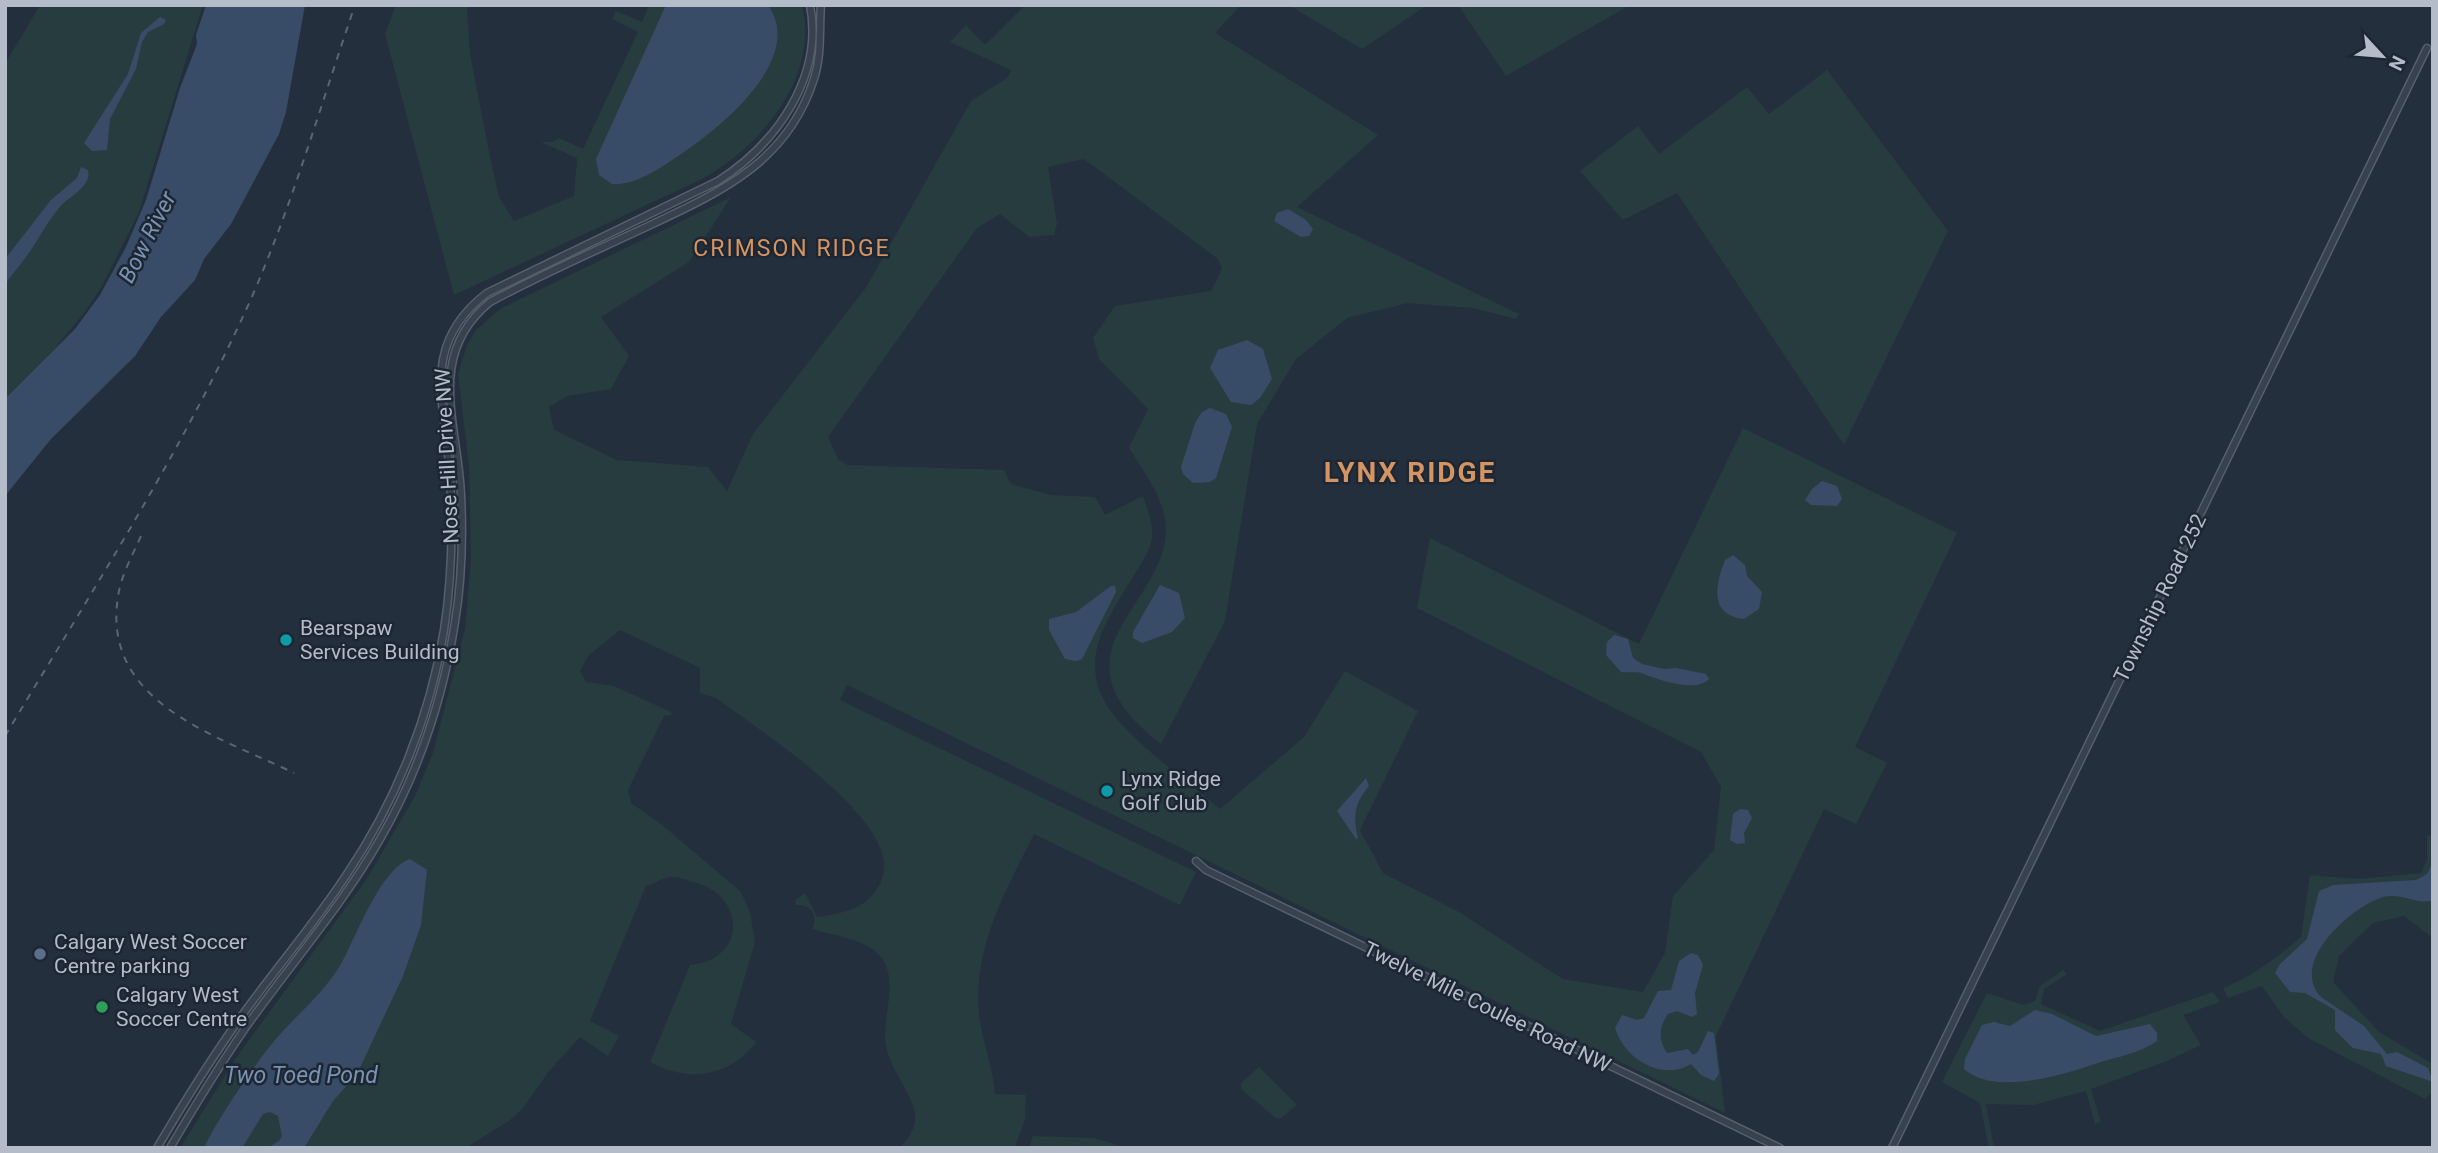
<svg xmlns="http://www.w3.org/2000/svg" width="2438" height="1153" viewBox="0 0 2438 1153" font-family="Roboto,sans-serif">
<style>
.green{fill:#263c3f}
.water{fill:#394c67}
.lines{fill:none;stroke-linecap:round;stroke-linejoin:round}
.minor-casing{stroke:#565f6c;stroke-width:9}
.minor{stroke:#38414e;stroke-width:6}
.rail{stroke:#5a6575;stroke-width:2;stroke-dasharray:7 7;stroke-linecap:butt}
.culture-dot{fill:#0f9aa8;stroke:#1d2633;stroke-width:2.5}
.service-dot{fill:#5c6f8a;stroke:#1d2633;stroke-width:2.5}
.leisure-dot{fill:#2e9e5b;stroke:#1d2633;stroke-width:2.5}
.labels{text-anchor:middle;stroke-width:5;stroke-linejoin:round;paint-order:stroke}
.street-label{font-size:21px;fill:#b4bcc9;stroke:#1d2633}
.poi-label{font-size:21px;fill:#b4bcc9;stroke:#1d2633;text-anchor:start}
.water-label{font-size:23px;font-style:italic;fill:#7c92b1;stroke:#1d2633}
.neighbourhood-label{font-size:23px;letter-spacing:2px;fill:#d59563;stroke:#1d2633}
.district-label{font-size:28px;font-weight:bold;letter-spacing:2px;fill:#d59563;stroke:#1d2633}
</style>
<rect width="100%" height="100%" fill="#242f3e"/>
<g class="green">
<polygon points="40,5 203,5 139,212 102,286 84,313 5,409 5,64"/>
<path d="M396 5H467L470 54 490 157 499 197 514 221 574 196 577 158 541 142H552L559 138 583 149 638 32 612 19 616 11 642 22 649 5H802C820 77 760 147 702 179L454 295 385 34Z"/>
<path d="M1025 5H1241L1215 33 1378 135 1297 207 1519 314 1516 319 1473 308 1408 303 1347 318 1296 359 1257 424 1225 621 1161 744C1034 647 1184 599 1164 514 1158 489 1142 469 1129 448L1148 409 1099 359 1093 338 1115 306 1211 291 1222 269 1218 259 1084 159 1048 167 1057 224 1054 235 1029 237 1000 214 977 228 828 437 838 459 847 465 1004 470 1011 484 1051 495 1095 497 1105 515 1143 496C1147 509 1154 524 1152 538 1150 552 1140 565 1133 577 1106 622 1075 662 1112 713 1135 744 1190 783 1220 809L1304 737 1345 671 1418 711 1360 830 1383 873 1459 912 1563 979 1643 992 1665 953 1673 896 1714 850 1721 787 1701 752 1417 608 1430 538 1639 644 1743 428 1957 533 1855 747 1887 763 1856 824 1824 809 1716 1036 1725 1113 847 685 840 700 1196 872 1180 905 1034 834C1005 892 973 947 979 1014 982 1041 993 1067 995 1094L1026 1095 1025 1119 1016 1144 1015 1148H899C908 1139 916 1129 915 1116 915 1098 889 1067 886 1046 881 1017 902 976 877 953 861 938 832 935 812 929 818 916 812 904 796 905L795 900 805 893 817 917C845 913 871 908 882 879 904 822 757 729 716 698L700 693V668L620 630 588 656 580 671 586 682 614 686 671 712 672 715 664 716 628 790 631 803 661 824 741 892 750 912 755 942 731 1024 756 1042C730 1077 688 1083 650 1062L690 965C747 960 747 895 693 882 687 880 678 877 672 877 664 877 654 884 646 886L590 1021 619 1036 608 1056 580 1037 549 1071 523 1108 509 1121 465 1148H180L238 1055 366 880 415 796 433 753 465 629 471 557 469 466 458 374 467 345 476 330 500 309 731 197 689 262 601 317 629 356 611 389 567 396 549 407 554 430 617 460 708 467 727 491 753 434 867 286 971 101 1007 78 1012 69 1059 92 950 42 966 25 985 45Z"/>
<polygon points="1289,5 1427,5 1362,49"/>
<polygon points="1458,5 1630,5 1506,76"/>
<polygon points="1827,70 1948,231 1844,445 1677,193 1623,220 1580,171 1638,126 1659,154 1747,87 1769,114"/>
<path d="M2427 835 2433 836V938L2404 916 2373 923 2339 956 2333 982 2379 1032 2433 1064V1091L2425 1099 2308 1038 2284 1017 2262 986 2228 998 2223 988C2254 976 2276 958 2301 937L2310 875 2358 879 2421 873 2427 860Z"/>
<polygon points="2063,970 2067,974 2044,989 2041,1004 2100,1031 2213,992 2220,1002 2183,1015 2201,1045 2167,1061 2091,1089 2101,1122 2095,1124 2086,1091 2033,1105 1986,1104 1994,1148 1989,1148 1980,1103 1942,1082 1987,993 2024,1005 2035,1001 2040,986"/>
<polygon points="1259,1067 1297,1105 1281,1118 1276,1118 1241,1089 1241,1083"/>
<polygon points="1033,1136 1094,1138 1128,1148 1029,1148"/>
</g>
<g class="water">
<polygon points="206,5 305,5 286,112 279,134 231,224 204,259 195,280 161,317 135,356 51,439 5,496 5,399 75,329 100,295 126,247 146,200 180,88 197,44 196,35"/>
<path d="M666 5H768C806 59 720 128 681 154 662 167 635 186 612 184L599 175 596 159Z"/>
<polygon points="160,17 166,20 164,24 148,32 142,42 136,69 110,119 107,150 92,151 84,143 128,74 141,33"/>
<path d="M81 167 88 170C92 187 69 196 60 207 46 223 38 241 26 257 19 266 12 275 5 284V259L51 200 77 178Z"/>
<polygon points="1288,209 1306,220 1313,229 1309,236 1301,237 1274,221 1277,213"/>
<polygon points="1247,340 1263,349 1272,379 1260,398 1251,405 1231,402 1210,368 1218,350"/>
<polygon points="1210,408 1226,414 1232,427 1216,478 1210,482 1193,483 1183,474 1181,467 1195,423 1202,412"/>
<polygon points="1822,481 1837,486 1842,499 1837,506 1811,505 1805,500 1812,489"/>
<path d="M1733 555 1745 565 1747 576 1762 592 1759 609 1744 619C1708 615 1716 583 1725 560Z"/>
<polygon points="1160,585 1179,593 1185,618 1172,632 1142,643 1133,638 1133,632"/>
<polygon points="1111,586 1115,586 1116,592 1082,659 1076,661 1065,659 1049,630 1049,619 1076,612"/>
<path d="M1614 635 1628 639 1633 658 1642 664 1664 669 1676 668 1706 674 1709 679C1696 693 1659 680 1644 674 1638 671 1629 673 1621 672L1606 655 1607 642Z"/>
<path d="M1366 778 1369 786C1354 804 1353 816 1358 838L1356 839 1337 811Z"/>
<polygon points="1740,809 1748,810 1752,818 1744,833 1745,843 1737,844 1730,840 1733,814"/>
<path d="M410 859 427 870 421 925 403 976 357 1074 333 1101 304 1148H267L279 1141 282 1136 278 1116 270 1112 263 1114 242 1148H204C214 1125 254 1065 271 1045 294 1016 322 996 341 964 356 938 380 869 410 859Z"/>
<path d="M2433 862V900C2417 906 2401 891 2380 898 2349 909 2289 963 2321 997L2364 1026 2387 1054 2397 1052 2428 1068 2433 1082 2386 1066 2381 1054 2353 1048 2335 1030V1010L2305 993 2290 992 2275 973 2280 964 2307 939 2319 891 2333 885 2416 880 2427 874Z"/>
<path d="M1691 953 1698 955 1703 965 1695 993 1697 1014 1692 1017 1677 1011 1668 1014C1659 1026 1658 1040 1667 1053L1688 1049 1693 1055 1698 1052 1708 1031 1714 1033 1719 1074 1714 1081 1701 1075 1691 1064C1663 1082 1624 1059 1615 1028L1622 1015 1637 1020 1644 1018 1658 991 1671 990 1679 961Z"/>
<path d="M2035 1010 2052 1014 2096 1036 2150 1024 2157 1033V1041C2140 1053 2120 1056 2101 1062 2065 1074 1996 1097 1964 1069L1965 1059 1982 1025 1994 1022 2010 1026Z"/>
</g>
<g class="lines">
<defs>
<g id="minor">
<polyline points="1196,861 1206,870 1780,1148"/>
<path d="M157 1148C184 1102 212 1057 243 1014 277 967 315 923 347 874 396 801 430 717 444 630 452 579 453 529 450 477 446 404 418 346 487 293L718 181C776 144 824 77 810 5"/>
<path d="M170 1148C194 1107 219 1066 246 1027 290 965 341 907 379 841 418 774 443 699 455 622 462 580 463 537 461 495 458 424 425 355 490 302 540 275 593 252 644 228 718 193 787 164 814 79 822 54 819 30 821 5"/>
<polyline points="1892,1148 2427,48"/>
</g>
</defs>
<use href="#minor" class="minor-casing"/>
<use href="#minor" class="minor"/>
<g class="rail">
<path d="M141 536C133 554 123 572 119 591 97 702 216 735 294 773"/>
<path d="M5 736C89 596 178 458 246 310 290 213 320 107 355 5"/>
</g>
</g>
<g class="culture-dot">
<circle cx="286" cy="640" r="7"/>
<circle cx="1107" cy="791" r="7"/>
</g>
<circle class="service-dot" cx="40" cy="954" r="7"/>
<circle class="leisure-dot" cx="102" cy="1007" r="7"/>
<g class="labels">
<g class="street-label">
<text transform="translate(447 456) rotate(-93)" y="7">Nose Hill Drive NW</text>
<text transform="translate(2160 598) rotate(-64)" y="7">Township Road 252</text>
<text transform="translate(1487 1007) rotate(26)" y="7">Twelve Mile Coulee Road NW</text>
</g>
<g class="poi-label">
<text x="300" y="635">Bearspaw<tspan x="300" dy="24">Services Building</tspan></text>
<text x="1121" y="786">Lynx Ridge<tspan x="1121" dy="24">Golf Club</tspan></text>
<text x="54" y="949">Calgary West Soccer<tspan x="54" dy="24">Centre parking</tspan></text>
<text x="116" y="1002">Calgary West<tspan x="116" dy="24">Soccer Centre</tspan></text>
</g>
<g class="water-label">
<text transform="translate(147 237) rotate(-63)" y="8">Bow River</text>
<text x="301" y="1083">Two Toed Pond</text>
</g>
<g class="neighbourhood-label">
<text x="792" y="256">CRIMSON RIDGE</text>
</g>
<g class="district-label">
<text x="1410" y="482">LYNX RIDGE</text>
</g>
</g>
<rect width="2438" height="1153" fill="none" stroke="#b4bcc9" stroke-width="14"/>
<g transform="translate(2382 56) rotate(116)" stroke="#1d2633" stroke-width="5" paint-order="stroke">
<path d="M0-5L12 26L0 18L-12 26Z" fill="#b4bcc9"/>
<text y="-10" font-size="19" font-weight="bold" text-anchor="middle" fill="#b4bcc9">N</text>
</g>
</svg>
